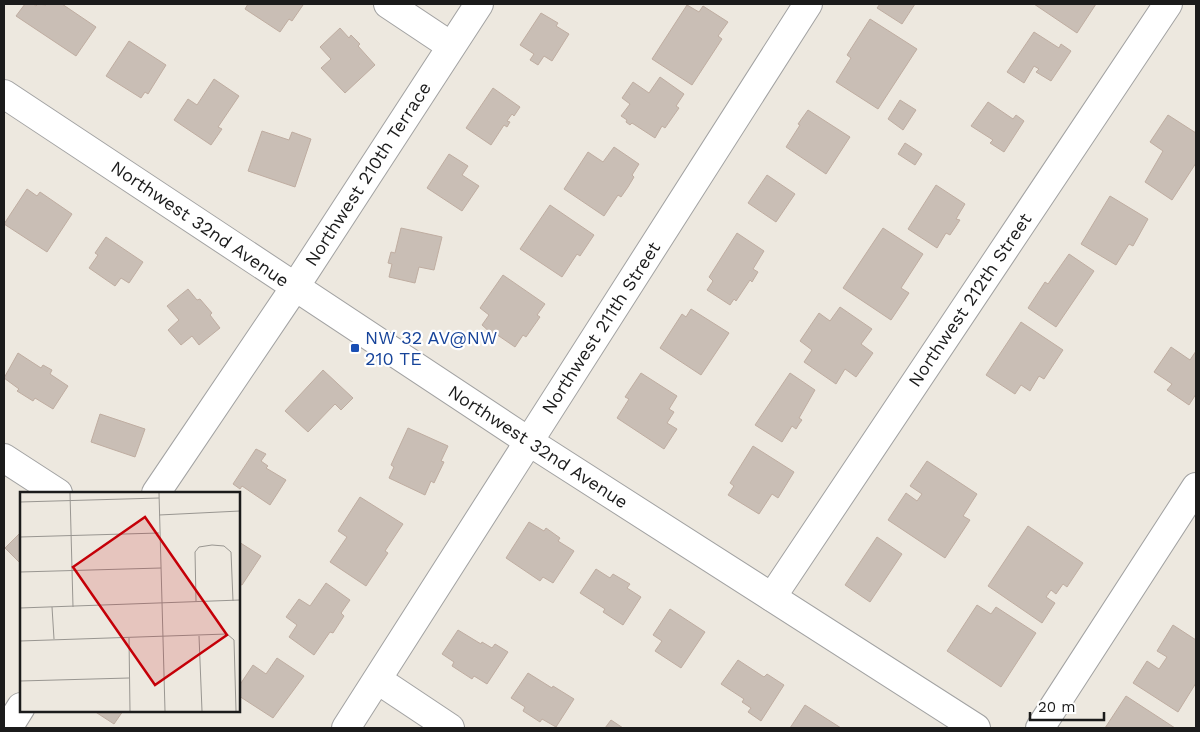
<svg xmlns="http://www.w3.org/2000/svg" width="1200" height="732" viewBox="0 0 1200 732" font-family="'Work Sans',sans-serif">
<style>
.building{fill:#c9beb5;stroke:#bfada1}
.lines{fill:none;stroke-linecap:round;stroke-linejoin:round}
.minor-casing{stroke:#a2a2a2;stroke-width:30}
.tertiary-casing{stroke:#a2a2a2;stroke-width:30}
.minor{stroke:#fff;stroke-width:28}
.tertiary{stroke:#fff;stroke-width:28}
.transit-dot{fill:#1a4fb4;stroke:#fff;stroke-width:2}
.labels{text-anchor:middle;stroke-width:4.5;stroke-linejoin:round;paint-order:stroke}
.street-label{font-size:18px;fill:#1b1b1b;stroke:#fff}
.transit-label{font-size:18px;fill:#164399;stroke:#fff;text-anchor:start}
.inset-road{fill:none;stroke:#999691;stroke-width:1}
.view{fill:#c50008;fill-opacity:0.15;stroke:#c50008;stroke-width:2.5}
.inset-edge{fill:none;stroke:#1b1b1b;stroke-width:2.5}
</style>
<rect width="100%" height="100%" fill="#ede8df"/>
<g class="building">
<polygon points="25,4 33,4 36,6 38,4 46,5 47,4 62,4 96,27 76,56 16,16"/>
<polygon points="248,4 301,4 303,5 292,21 289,19 280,32 245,9"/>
<polygon points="880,4 915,4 902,24 877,8"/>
<polygon points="1034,4 1096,4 1077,33"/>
<polygon points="687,5 699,12 703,6 728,22 718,36 722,39 692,85 652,59"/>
<polygon points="541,13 558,23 556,26 569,34 552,61 544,56 538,65 530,60 534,54 520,45"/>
<polygon points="870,19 917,49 878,109 836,82 851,58 847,55"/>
<polygon points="340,28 349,38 351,35 360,44 358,46 375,65 345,93 321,68 331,59 320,47"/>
<polygon points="1034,32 1059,48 1061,44 1071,51 1051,81 1036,72 1039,69 1034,66 1024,83 1007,72"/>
<polygon points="129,41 166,65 148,94 145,92 141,98 106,76"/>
<polygon points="660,77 684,94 676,106 679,108 665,128 662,126 655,138 632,123 630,125 626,122 627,120 621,116 630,104 622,98 633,82 649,93"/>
<polygon points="214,79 239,96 218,127 222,129 211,145 174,120 188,99 197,105"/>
<polygon points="493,88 520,107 514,116 512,114 507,121 510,122 507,127 504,125 491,145 466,128"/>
<polygon points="900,100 916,110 903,130 888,119"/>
<polygon points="988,102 1013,119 1016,115 1024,121 1004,152 990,143 993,140 971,126"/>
<polygon points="808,110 850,137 826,174 786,147 800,125 798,124"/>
<polygon points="1168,115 1196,133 1196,163 1172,200 1145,182 1163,151 1150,142"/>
<polygon points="262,131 289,140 292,132 311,139 295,187 248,171"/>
<polygon points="905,143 922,154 915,165 898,154"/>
<polygon points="614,147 639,164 632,175 634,177 628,187 621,197 618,195 604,216 564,189 588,152 603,162"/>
<polygon points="449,154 468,166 462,175 479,186 462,211 427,188"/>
<polygon points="767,175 795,194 776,222 748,203"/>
<polygon points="936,185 965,204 956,219 960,220 950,235 946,233 937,248 908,229"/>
<polygon points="27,189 37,196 40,192 72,214 47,252 4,224"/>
<polygon points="1110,196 1148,219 1133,246 1129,244 1116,265 1081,244"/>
<polygon points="550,205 594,235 580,256 577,254 562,277 520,249"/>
<polygon points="401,228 442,237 434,270 419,267 415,283 389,277 392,264 388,263 391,252 395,253"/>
<polygon points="883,228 923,254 901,288 909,293 891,320 843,288"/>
<polygon points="737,233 764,251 753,269 758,272 752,282 750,280 736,301 734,299 730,305 707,290 713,281 709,277"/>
<polygon points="106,237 143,262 129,283 121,278 115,286 89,268 98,255 95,253"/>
<polygon points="1069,254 1094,271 1056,327 1028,308 1045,282 1048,284"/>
<polygon points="503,275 545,304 537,315 540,317 526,337 523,335 515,347 493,332 492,334 482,325 489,315 480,308"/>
<polygon points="188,289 197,300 200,299 212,313 210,315 220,328 199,345 192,336 181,345 168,330 179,320 167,306"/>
<polygon points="840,307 872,329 861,344 873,353 856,377 845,369 836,384 804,362 812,350 800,341 819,313 830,321"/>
<polygon points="691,309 729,333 701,375 660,348 682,314 686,317"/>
<polygon points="1021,322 1063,350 1044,379 1039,376 1030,391 1021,385 1015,394 986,375"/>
<polygon points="1171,347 1190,360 1196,351 1196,394 1189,405 1167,390 1172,384 1154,372"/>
<polygon points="18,353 41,368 43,365 52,370 50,374 68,386 53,409 35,398 33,401 17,391 19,389 4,378"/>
<polygon points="323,370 353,398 341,410 335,404 308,432 285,411"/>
<polygon points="641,373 677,396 669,409 674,412 667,423 677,429 664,449 617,418 629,399 625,397"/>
<polygon points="790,373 815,390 799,418 802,420 799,424 796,429 792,426 782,442 755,425"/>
<polygon points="100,414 145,429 135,457 91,442"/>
<polygon points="408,428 448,446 441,461 444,462 434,483 431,481 425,495 389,478 394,467 391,465"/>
<polygon points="753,446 794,472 778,498 772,494 759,514 728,495 734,486 730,483"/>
<polygon points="256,449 266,454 261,461 268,466 266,468 286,480 270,505 242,486 240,489 233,484"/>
<polygon points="927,461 977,494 963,516 970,520 945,558 888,520 906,493 917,501 922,494 910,486"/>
<polygon points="360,497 403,524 385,551 388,553 366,586 330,562 347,537 338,531"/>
<polygon points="529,522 544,531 546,528 560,538 558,541 574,551 553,583 543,577 540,581 506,558"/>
<polygon points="1028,526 1083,563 1067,587 1063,584 1056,594 1051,590 1046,597 1055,603 1042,623 988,586"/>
<polygon points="21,532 21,564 5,548"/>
<polygon points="877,537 902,554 870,602 845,585"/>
<polygon points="239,542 261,556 242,585 239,584"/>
<polygon points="596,569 610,578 613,574 630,584 627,588 641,597 623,625 603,612 605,609 580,593"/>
<polygon points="326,583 350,600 341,613 344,616 333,633 330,632 314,655 289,637 297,625 286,617 299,599 310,606"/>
<polygon points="977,605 991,614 996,607 1036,633 1001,687 947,651"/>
<polygon points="670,609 705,632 681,668 655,651 662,641 653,635"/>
<polygon points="1173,625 1196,640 1196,683 1178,712 1133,683 1147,661 1159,669 1167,657 1157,651"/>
<polygon points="458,630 481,644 482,642 492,648 495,644 508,652 487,684 474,676 472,679 452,666 454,662 442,654"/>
<polygon points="277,658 304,676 273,718 239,696 239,686 253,665 266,674"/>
<polygon points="738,660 764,677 767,674 784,685 761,721 748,712 751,708 742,702 744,699 721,684"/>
<polygon points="528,673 552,688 553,686 574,699 556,727 542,719 540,722 523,711 525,707 511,698"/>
<polygon points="1126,696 1175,728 1105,728"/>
<polygon points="805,705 841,728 790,728"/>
<polygon points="94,711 123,711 114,724"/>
<polygon points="611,720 623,728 605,728"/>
</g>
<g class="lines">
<defs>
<g id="minor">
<polyline points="388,4 451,46"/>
<polyline points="4,458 58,493"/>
<polyline points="156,493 295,287 479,4"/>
<polyline points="772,597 1168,4"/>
<polyline points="378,680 450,728"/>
<polyline points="8,728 21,707"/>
<polyline points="346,728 808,4"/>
<polyline points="1040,728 1196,487"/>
</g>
<polyline id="tertiary" points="4,94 528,441 976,728"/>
</defs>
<use href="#minor" class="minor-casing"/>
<use href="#tertiary" class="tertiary-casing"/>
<use href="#minor" class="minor"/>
<use href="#tertiary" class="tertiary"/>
</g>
<rect class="transit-dot" x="350" y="343" width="10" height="10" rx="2.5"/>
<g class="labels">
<g class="street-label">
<text transform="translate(368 174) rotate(-57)" y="6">Northwest 210th Terrace</text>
<text transform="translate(200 224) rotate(34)" y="6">Northwest 32nd Avenue</text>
<text transform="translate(970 300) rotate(-56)" y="6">Northwest 212th Street</text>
<text transform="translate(601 328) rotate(-57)" y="6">Northwest 211th Street</text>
<text transform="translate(538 447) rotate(33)" y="6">Northwest 32nd Avenue</text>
</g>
<g class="transit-label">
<text x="365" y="344">NW 32 AV@NW<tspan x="365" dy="21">210 TE</tspan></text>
</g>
</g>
<g transform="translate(20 492)">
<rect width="220" height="220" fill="#ede8df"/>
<path class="inset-road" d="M50 1 53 115M139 1 145 219M0 10 139 6M139 23 220 19M0 45 139 41M0 80 141 76M176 109 175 60 179 55 192 53 204 54 211 60 213 109M32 115 34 147M0 116 220 108M179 144 182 219M109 146 110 219M0 149 207 142 214 148 216 219M0 189 109 186"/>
<path class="view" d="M125 25 207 143 135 193 53 75Z"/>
<rect width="220" height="220" class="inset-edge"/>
</g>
<rect width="1200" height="732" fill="none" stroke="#1b1b1b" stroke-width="10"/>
<path d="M1030 712v8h74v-8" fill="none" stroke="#1b1b1b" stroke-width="2.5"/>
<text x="1038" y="712" font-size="15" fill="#1b1b1b" stroke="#ffffff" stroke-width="4" paint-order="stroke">20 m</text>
</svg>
